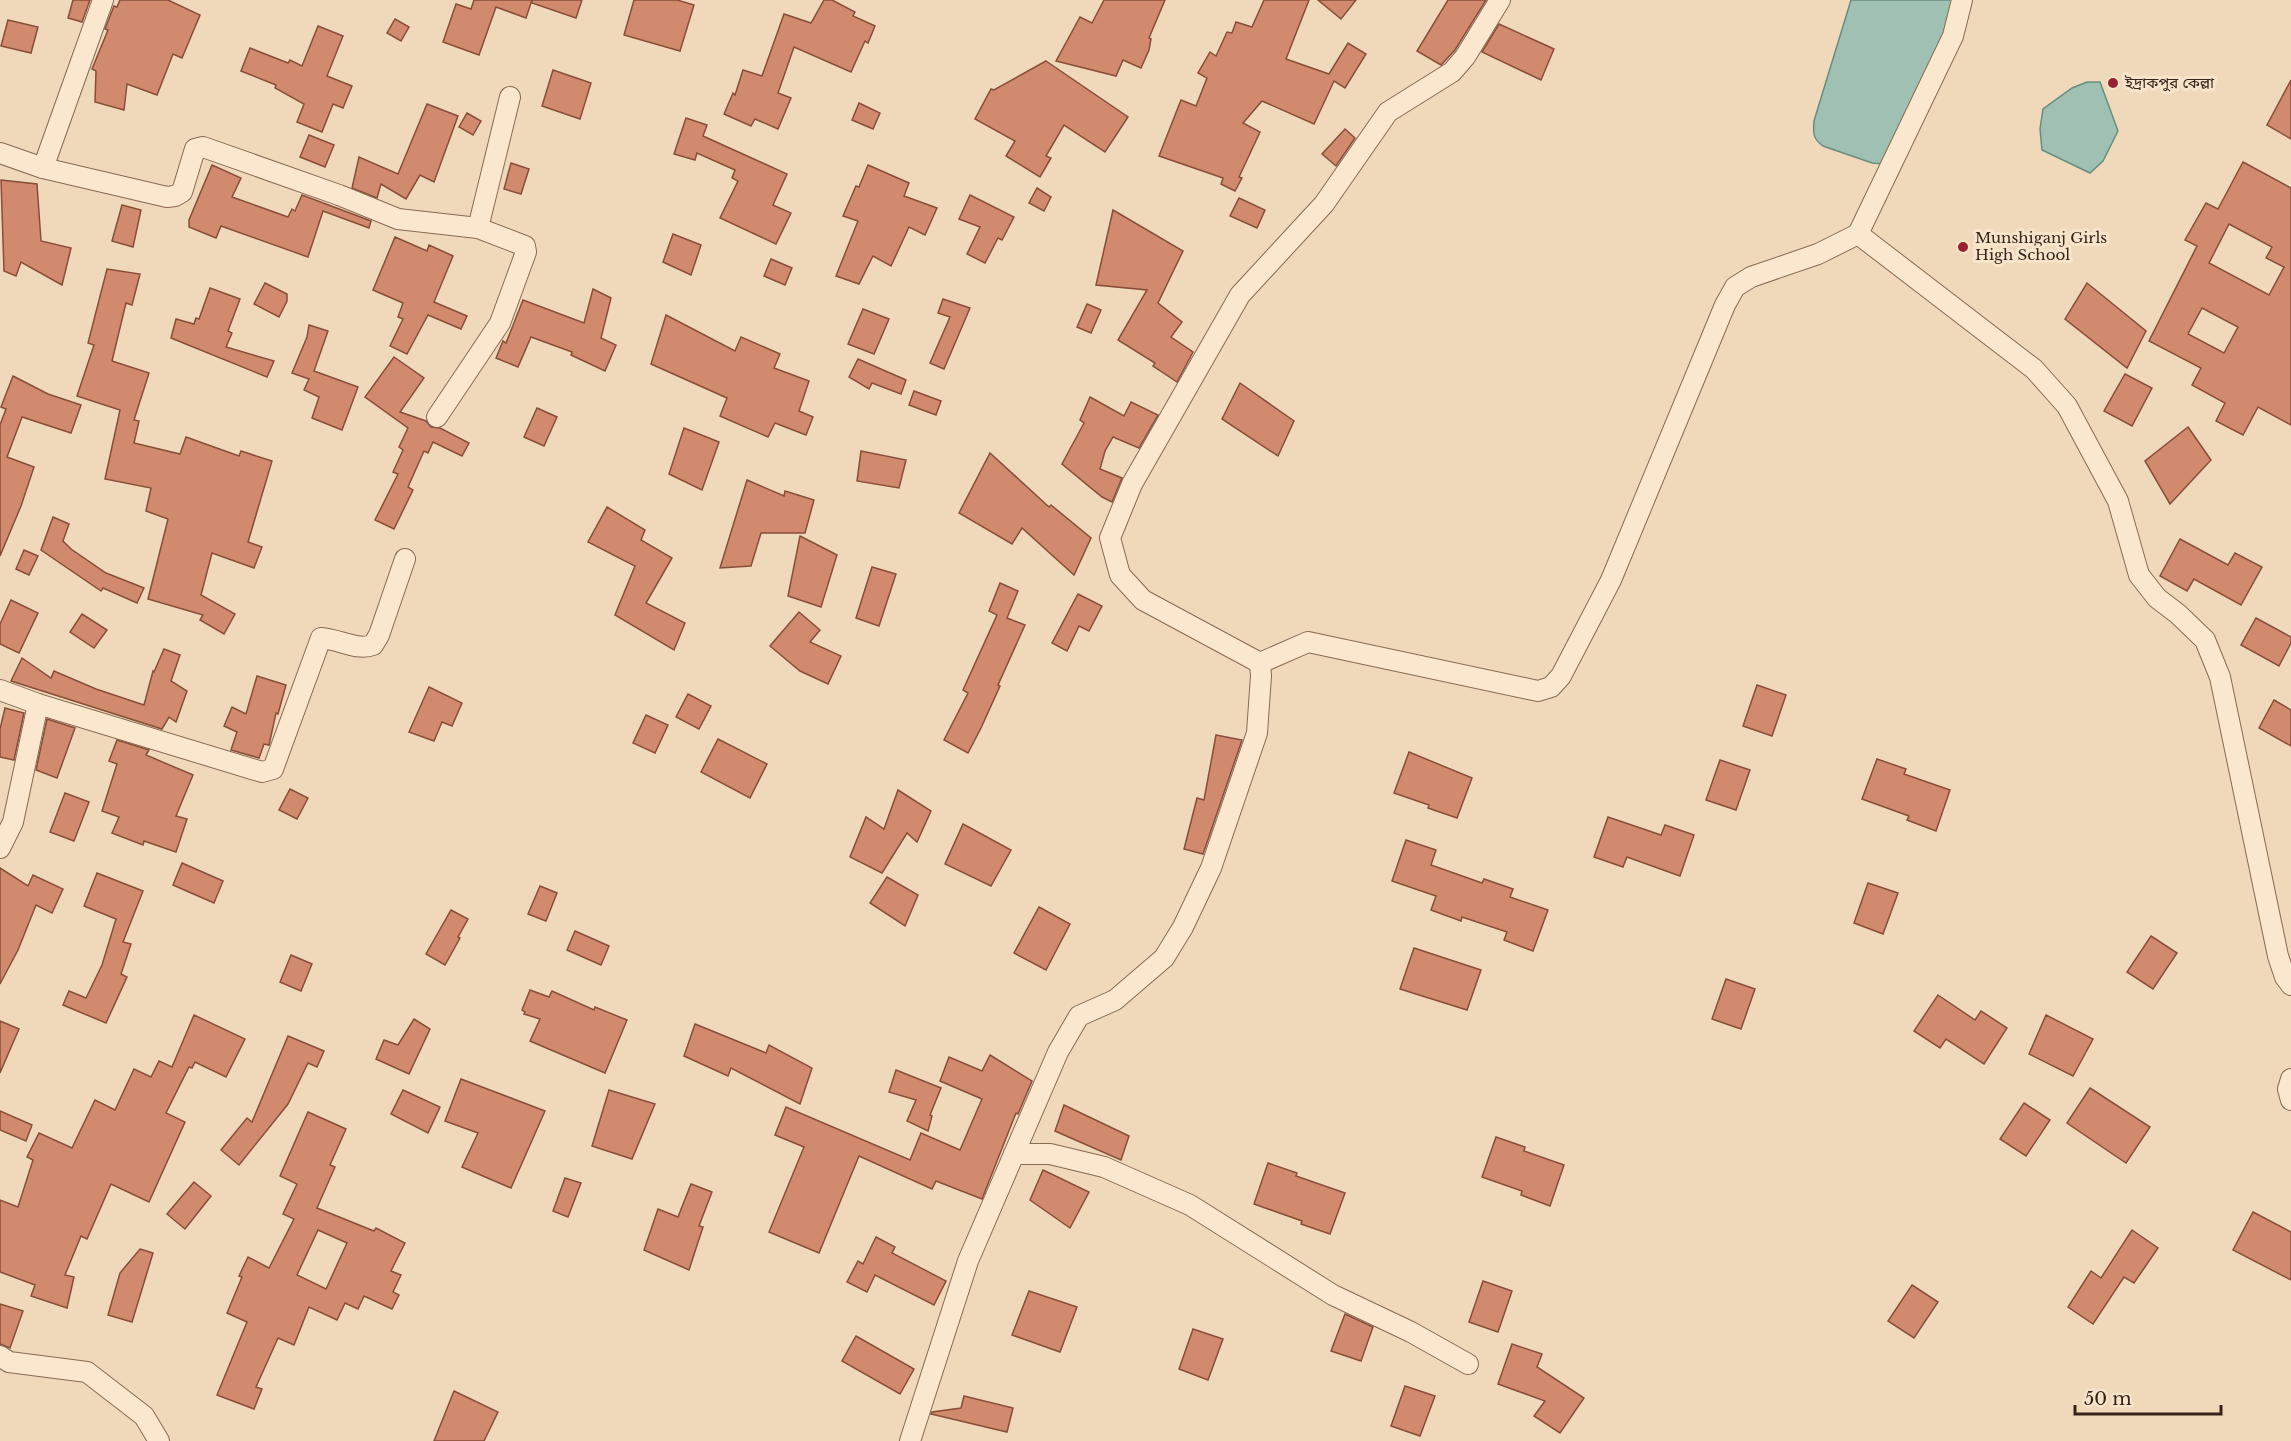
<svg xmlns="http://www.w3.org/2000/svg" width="2291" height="1441" viewBox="0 0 2291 1441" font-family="'Libre Baskerville','Noto Sans Bengali',serif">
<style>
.water{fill:#9fc0b2;stroke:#678e7f;stroke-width:1.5}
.building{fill:#d18a6e;stroke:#884e38;stroke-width:1.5;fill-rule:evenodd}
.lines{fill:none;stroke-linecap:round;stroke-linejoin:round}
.street-casing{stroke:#886954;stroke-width:22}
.street{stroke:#fbe7ce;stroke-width:20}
.poi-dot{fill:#9a2131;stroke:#f7e4ca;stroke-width:2}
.labels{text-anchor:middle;stroke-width:6;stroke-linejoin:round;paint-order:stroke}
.poi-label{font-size:15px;fill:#36241a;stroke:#f7e4ca;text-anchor:start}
</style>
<rect width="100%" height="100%" fill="#f0d9ba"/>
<g class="water">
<path d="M1851 0H1961L1884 164 1872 163 1823 146C1813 139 1813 133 1814 121Z"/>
<polygon points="2087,82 2100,82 2118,131 2103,161 2090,173 2042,150 2040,129 2043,109 2072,88"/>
</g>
<g class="building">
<polygon points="73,0 90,0 82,22 68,18"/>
<polygon points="120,0 168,0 200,15 182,58 173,54 157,95 127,84 124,110 95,102 96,71 92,69 108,30 105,29 114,6 117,7"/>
<polygon points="474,0 532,0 526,18 496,7 479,55 443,42 456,4 471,9"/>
<polygon points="532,0 582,0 576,18 532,3"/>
<polygon points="634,0 677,0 694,5 680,51 624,35"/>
<polygon points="824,0 832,0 855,12 853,16 875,26 868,43 865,41 851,72 794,47 778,93 791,98 778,129 755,119 751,126 724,114 733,93 735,95 743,70 762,76 784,14 811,23"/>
<polygon points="1104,0 1165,0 1149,38 1151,39 1149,50 1141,68 1123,60 1116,76 1056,61 1080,17 1092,23"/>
<polygon points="1264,0 1309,0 1286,59 1329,74 1348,43 1366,54 1345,88 1334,81 1314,124 1262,101 1243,123 1260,132 1239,177 1242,178 1235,191 1221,184 1223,178 1159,156 1181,100 1196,106 1207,78 1198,73 1210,52 1216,56 1227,32 1232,33 1236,22 1252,27"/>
<polygon points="1318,0 1356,0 1341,19"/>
<polygon points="1448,0 1486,0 1455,50 1441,65 1417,51"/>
<polygon points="395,19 409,27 401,41 387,33"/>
<polygon points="8,20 38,27 31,53 1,46"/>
<polygon points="1499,24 1554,49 1541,80 1482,52"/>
<polygon points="318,26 343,36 327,76 352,86 343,108 333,104 322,132 297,122 304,104 275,88 276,85 241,71 250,48 288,63 290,60 302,66"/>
<polygon points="1046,61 1128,117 1105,152 1064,125 1046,156 1051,158 1040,177 1006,156 1015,141 975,119 991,89 994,90"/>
<polygon points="553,70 591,83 580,119 542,106"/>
<polygon points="2291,80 2291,139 2267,125"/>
<polygon points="859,103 880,113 873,129 852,120"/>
<polygon points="427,104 458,116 434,182 420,175 406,199 381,184 377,198 352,188 359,157 398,174"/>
<polygon points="467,113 481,121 473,135 459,127"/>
<polygon points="686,118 707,125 703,136 787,174 773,205 791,213 776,244 720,218 738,181 732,178 735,170 697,153 695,160 674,154"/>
<polygon points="1345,129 1355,138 1336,166 1322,154"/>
<polygon points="309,135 334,145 325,167 300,157"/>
<path d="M2243 162 2291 188V425L2258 407 2243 435 2216 421 2225 403 2192 385 2201 368 2149 341 2197 246 2185 240 2206 203 2218 209ZM2229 224 2272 247 2266 258 2284 267 2269 295 2209 263ZM2202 308 2238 327 2224 353 2188 334Z"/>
<polygon points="511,163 529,169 521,194 504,189"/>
<polygon points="212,165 241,178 232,197 288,217 292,209 295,211 302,195 371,221 369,228 323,211 308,257 221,226 216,238 189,227 189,220"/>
<polygon points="868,165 909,183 904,196 937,208 925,235 909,227 891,266 873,256 859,284 836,276 858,221 843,216 856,186 859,187"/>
<polygon points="1,180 37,184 41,241 71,248 62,285 21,262 16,276 4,271"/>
<polygon points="1037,188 1051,197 1044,211 1029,203"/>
<polygon points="970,195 1014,217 1002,240 998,238 985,263 967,254 980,227 959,219"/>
<polygon points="1239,198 1265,210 1257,228 1230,216"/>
<polygon points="122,205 141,210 133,247 112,241"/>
<polygon points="1113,210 1183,251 1158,303 1182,322 1171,337 1193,352 1177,382 1153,366 1155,363 1118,340 1147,290 1096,285"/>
<polygon points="673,234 701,245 691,275 663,262"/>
<polygon points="395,237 427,251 429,245 453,256 434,302 467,316 461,329 428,315 407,354 390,346 403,319 398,317 403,303 373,290"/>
<polygon points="771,259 792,268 785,285 764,276"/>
<polygon points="107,269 140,274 132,305 126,303 112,361 149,373 134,420 139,421 134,443 180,454 186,437 239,456 241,451 272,461 248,542 262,547 254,568 212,553 201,595 235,614 224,634 200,620 203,615 148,599 168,519 146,511 151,488 105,479 120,410 77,396 94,345 88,343"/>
<polygon points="265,283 287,294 287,301 279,317 254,304"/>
<polygon points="2087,283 2146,331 2127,368 2065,319"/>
<polygon points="210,288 240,299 228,331 232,333 226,347 274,361 267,377 171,338 176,319 194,324 196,318 199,319"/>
<polygon points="593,289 611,298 601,338 616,345 605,371 571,355 572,352 531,337 518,367 496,358 503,341 506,343 523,300 584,323"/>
<polygon points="943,299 970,308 944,369 930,363 950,317 938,313"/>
<polygon points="1087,304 1101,310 1091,333 1077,327"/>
<polygon points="863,309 889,319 874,354 848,344"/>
<polygon points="666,315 735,351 741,337 780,354 774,368 809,381 799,411 813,417 806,435 775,423 768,437 720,416 727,398 651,364"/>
<polygon points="309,325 328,331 314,371 358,387 342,430 312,418 319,397 304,390 309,379 292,373 307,337"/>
<polygon points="394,357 424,378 400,412 426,421 431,427 440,428 469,443 462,456 433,442 428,453 424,451 408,487 413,490 394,529 375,520 398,474 393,472 403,450 399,447 408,428 365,397"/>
<polygon points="858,359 906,380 901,394 872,383 869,389 849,377"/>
<polygon points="2125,374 2152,388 2132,426 2104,411"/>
<polygon points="13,376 48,394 81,405 71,433 22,417 7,457 34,467 21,506 0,556 0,425 6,409 1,407"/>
<polygon points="1240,383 1294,421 1278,456 1222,419"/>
<polygon points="914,391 941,401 936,415 909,405"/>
<polygon points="1090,397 1124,416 1131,402 1158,415 1139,448 1113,437 1105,451 1100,469 1122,478 1112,502 1102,497 1062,464 1084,423 1080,420"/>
<polygon points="537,408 557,417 544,446 524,437"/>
<polygon points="2188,427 2211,460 2170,504 2145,461"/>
<polygon points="684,428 719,442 702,490 669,474"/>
<polygon points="861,451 906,460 899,488 857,481"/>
<polygon points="990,453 1049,507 1051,505 1091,538 1074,575 1022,528 1012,544 959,513"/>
<polygon points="747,480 784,496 785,491 814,500 805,533 761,533 751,566 720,568"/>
<polygon points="607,507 645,530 641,540 672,558 646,603 685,623 674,650 615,615 635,566 588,542"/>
<polygon points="53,517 69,524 63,541 71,549 106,573 144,588 137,603 103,588 101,591 41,550"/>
<polygon points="800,536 837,555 821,607 788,596"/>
<polygon points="2180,539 2228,565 2235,553 2262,567 2241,605 2194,579 2187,591 2160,576"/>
<polygon points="24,550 38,556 29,575 16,569"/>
<polygon points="872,567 896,574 879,626 856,618"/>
<polygon points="1000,583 1018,591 1007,618 1025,625 998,685 1000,686 981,728 968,753 944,740 968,693 963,690 997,615 989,611"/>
<polygon points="1078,594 1102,606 1089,631 1079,626 1067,651 1052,643"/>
<polygon points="11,600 38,613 19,653 0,644 0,624"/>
<polygon points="799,612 820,630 810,642 841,656 828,684 800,671 770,646"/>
<polygon points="82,614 107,630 94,648 70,632"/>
<polygon points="2256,618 2291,637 2291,643 2279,666 2241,645"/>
<polygon points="164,649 180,655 171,681 187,691 176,722 169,717 162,729 11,681 22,658 51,678 54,671 96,689 144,705 153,671 154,672"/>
<polygon points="257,676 286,685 278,714 276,713 269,745 264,744 259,758 231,750 237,732 224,726 232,707 246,714"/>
<polygon points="1757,685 1786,695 1772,736 1743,726"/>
<polygon points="429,687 462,703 452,726 442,722 434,741 409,732"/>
<polygon points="688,694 711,706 699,729 676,717"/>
<polygon points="2274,700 2291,710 2291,746 2259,728"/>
<polygon points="5,708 24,713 14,760 0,757 0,729"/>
<polygon points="646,715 668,725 655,753 633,743"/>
<polygon points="47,719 75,728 57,778 36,770"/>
<polygon points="1216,735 1242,740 1203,854 1184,849 1197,798 1204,800"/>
<polygon points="718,739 767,764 750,798 701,772"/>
<polygon points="117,740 149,750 146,755 193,775 176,816 187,819 176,852 144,841 143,845 112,833 119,817 102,811 117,764 109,761"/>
<polygon points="1409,752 1472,778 1457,818 1428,808 1429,805 1394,793"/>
<polygon points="1877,759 1906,769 1904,774 1950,790 1936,831 1907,820 1909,816 1862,799"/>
<polygon points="1720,760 1750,770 1736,810 1706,800"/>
<polygon points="290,789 308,798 297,819 279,810"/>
<polygon points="898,790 931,811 917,842 907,833 882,873 850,857 866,817 884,829"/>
<polygon points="65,793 89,802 74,841 50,832"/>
<polygon points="1608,817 1661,835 1665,825 1694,835 1680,876 1627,857 1623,867 1594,857"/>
<polygon points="963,824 1011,850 991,886 945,864"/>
<polygon points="1406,840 1436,850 1431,865 1482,883 1484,879 1513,889 1510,897 1548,910 1533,951 1504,940 1507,932 1462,917 1461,921 1431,910 1436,896 1392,881"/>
<polygon points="182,863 223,881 214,903 173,885"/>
<polygon points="0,868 28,886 33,875 63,889 52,913 36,905 18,950 0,984"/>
<polygon points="97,873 143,891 123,942 131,944 121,974 127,977 106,1023 63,1005 69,991 86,998 102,965 116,919 84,906"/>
<polygon points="887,877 918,895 905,926 870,903"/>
<polygon points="1868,883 1898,893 1883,934 1854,923"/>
<polygon points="540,886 557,893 546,921 528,914"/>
<polygon points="1039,907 1070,924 1046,970 1014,953"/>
<polygon points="451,910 468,919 458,937 460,938 445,965 426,954"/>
<polygon points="575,931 609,946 601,965 567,950"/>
<polygon points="2151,936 2177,953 2153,989 2127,972"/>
<polygon points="1414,948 1481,970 1467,1010 1400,989"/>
<polygon points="291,955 312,964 301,991 280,982"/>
<polygon points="1726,979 1755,989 1741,1029 1712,1019"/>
<polygon points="530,990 549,997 552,991 594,1010 595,1007 627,1020 605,1073 530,1041 540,1019 524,1014 525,1012 522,1010"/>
<polygon points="1938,995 1975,1020 1981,1011 2007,1028 1984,1064 1946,1039 1940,1048 1914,1031"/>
<polygon points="194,1015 245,1039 226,1077 195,1062 192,1068 189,1067 166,1113 185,1122 149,1202 111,1184 87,1239 81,1236 65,1275 74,1277 67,1308 31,1296 35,1285 0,1272 0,1200 18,1207 33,1160 27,1157 39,1133 72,1148 95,1100 115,1110 134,1069 151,1077 159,1061 172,1067"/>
<polygon points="2046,1015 2093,1039 2073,1076 2029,1054"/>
<polygon points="414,1019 430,1029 409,1074 376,1059 384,1040 398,1045"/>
<polygon points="0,1021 19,1029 0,1073"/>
<polygon points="695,1024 766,1053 769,1045 812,1068 800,1104 731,1068 728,1076 684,1056"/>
<polygon points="288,1036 324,1051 317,1067 308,1063 288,1104 239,1165 221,1150 247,1118 252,1122"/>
<polygon points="990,1055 1032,1081 1018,1114 1016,1113 982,1199 936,1181 932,1189 859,1156 819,1253 769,1232 804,1147 775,1135 786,1107 910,1160 921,1133 960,1150 982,1099 940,1081 949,1057 982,1071"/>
<polygon points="896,1070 941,1088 930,1115 932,1116 928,1131 907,1121 916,1100 889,1092"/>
<polygon points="461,1079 545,1111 511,1188 462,1167 478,1133 445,1121"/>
<polygon points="2090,1088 2150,1127 2126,1163 2067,1123"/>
<polygon points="403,1090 440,1107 428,1133 391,1114"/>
<polygon points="609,1090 655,1104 632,1159 592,1146"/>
<polygon points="2024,1103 2050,1120 2026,1156 2000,1139"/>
<polygon points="1064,1105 1129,1136 1121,1160 1055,1131"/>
<polygon points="0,1111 32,1125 26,1141 0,1130"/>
<path d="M308 1112 346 1129 330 1165 335 1167 317 1208 374 1231 376 1228 405 1243 391 1271 401 1275 393 1292 399 1295 392 1309 364 1296 358 1309 345 1303 337 1320 309 1307 294 1345 278 1338 256 1387 262 1389 254 1409 217 1395 247 1322 227 1313 242 1277 239 1276 248 1257 269 1268 294 1219 283 1214 297 1184 280 1176ZM318 1230 347 1243 326 1289 297 1275Z"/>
<polygon points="1496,1137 1525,1147 1524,1151 1564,1165 1550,1206 1521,1195 1522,1191 1482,1177"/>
<polygon points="1268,1163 1297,1173 1296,1176 1345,1193 1330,1234 1301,1224 1302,1221 1254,1204"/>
<polygon points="1043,1170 1089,1192 1070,1228 1030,1200"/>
<polygon points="565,1178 581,1183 568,1217 553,1211"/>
<polygon points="194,1182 211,1196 185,1229 167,1214"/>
<polygon points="691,1184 712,1192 699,1226 703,1227 689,1270 644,1250 658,1209 678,1217"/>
<polygon points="2253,1212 2291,1232 2291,1280 2233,1250"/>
<polygon points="2132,1230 2158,1248 2134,1283 2124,1277 2093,1324 2068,1307 2091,1271 2101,1278"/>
<polygon points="876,1237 895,1247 892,1253 946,1281 934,1305 875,1275 867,1292 847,1282 858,1261 863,1264"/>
<polygon points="140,1249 153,1253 132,1322 108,1315 120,1273"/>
<polygon points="1483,1281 1512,1291 1498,1332 1469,1322"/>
<polygon points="1912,1285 1938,1302 1914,1338 1888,1321"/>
<polygon points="1029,1291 1077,1307 1060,1352 1012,1335"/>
<polygon points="0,1304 23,1311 10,1348 0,1344"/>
<polygon points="1345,1314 1373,1327 1361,1361 1331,1351"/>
<polygon points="1193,1329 1223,1339 1208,1380 1179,1369"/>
<polygon points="856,1336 914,1369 900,1394 842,1361"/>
<polygon points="1512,1344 1542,1354 1537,1367 1584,1398 1560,1433 1534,1416 1545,1401 1498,1384"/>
<polygon points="1405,1386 1435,1396 1420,1436 1391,1426"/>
<polygon points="454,1391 498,1412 484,1441 434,1441"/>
<polygon points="964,1396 1013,1408 1007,1432 931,1414 932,1412 961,1408"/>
</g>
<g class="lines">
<defs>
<g id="street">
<polyline points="1962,0 1953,36 1858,234 2034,369 2067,406 2118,501 2139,575 2157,598 2178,614 2205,640 2220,677 2278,956 2285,977 2291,985"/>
<polyline points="0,153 43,168 167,197 175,196 182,192 195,149 203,147 339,195 398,219 478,228"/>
<polyline points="43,168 103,0"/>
<polyline points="437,417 500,323 526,252 525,246 478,228 510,97"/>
<polyline points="1260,663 1308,642 1538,691 1551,687 1561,676 1611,580 1725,305 1735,287 1751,277 1818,254 1858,234"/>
<path d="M0 690 38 704 262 772 273 769 321 638C339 639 356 651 373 645L379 635 405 559"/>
<polyline points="0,848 13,822 38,704"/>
<polyline points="2291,1079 2288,1089 2291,1100"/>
<polyline points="1014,1154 1050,1154 1104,1167 1190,1205 1333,1295 1411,1332 1468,1364"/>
<polyline points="0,1356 9,1362 87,1372 144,1416 159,1441"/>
<polyline points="910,1441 968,1261 1058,1052 1079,1016 1115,1000 1164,958 1183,927 1211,868 1257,733 1261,676 1260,663 1143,600 1120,575 1110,538 1132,484 1240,295 1324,204 1388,112 1452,72 1465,57 1500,0"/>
</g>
</defs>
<use href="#street" class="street-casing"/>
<use href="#street" class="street"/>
</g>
<g class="poi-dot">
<circle cx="2113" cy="83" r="6"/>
<circle cx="1963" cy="247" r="6"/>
</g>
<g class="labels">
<g class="poi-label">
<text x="2125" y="88">ইদ্রাকপুর কেল্লা</text>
<text x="1975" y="243">Munshiganj Girls<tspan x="1975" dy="17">High School</tspan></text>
</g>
</g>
<path d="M2075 1405v9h146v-9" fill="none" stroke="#36241a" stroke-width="3"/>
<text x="2084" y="1405" font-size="18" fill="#36241a" stroke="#f7e4ca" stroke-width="4.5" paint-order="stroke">50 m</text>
</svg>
